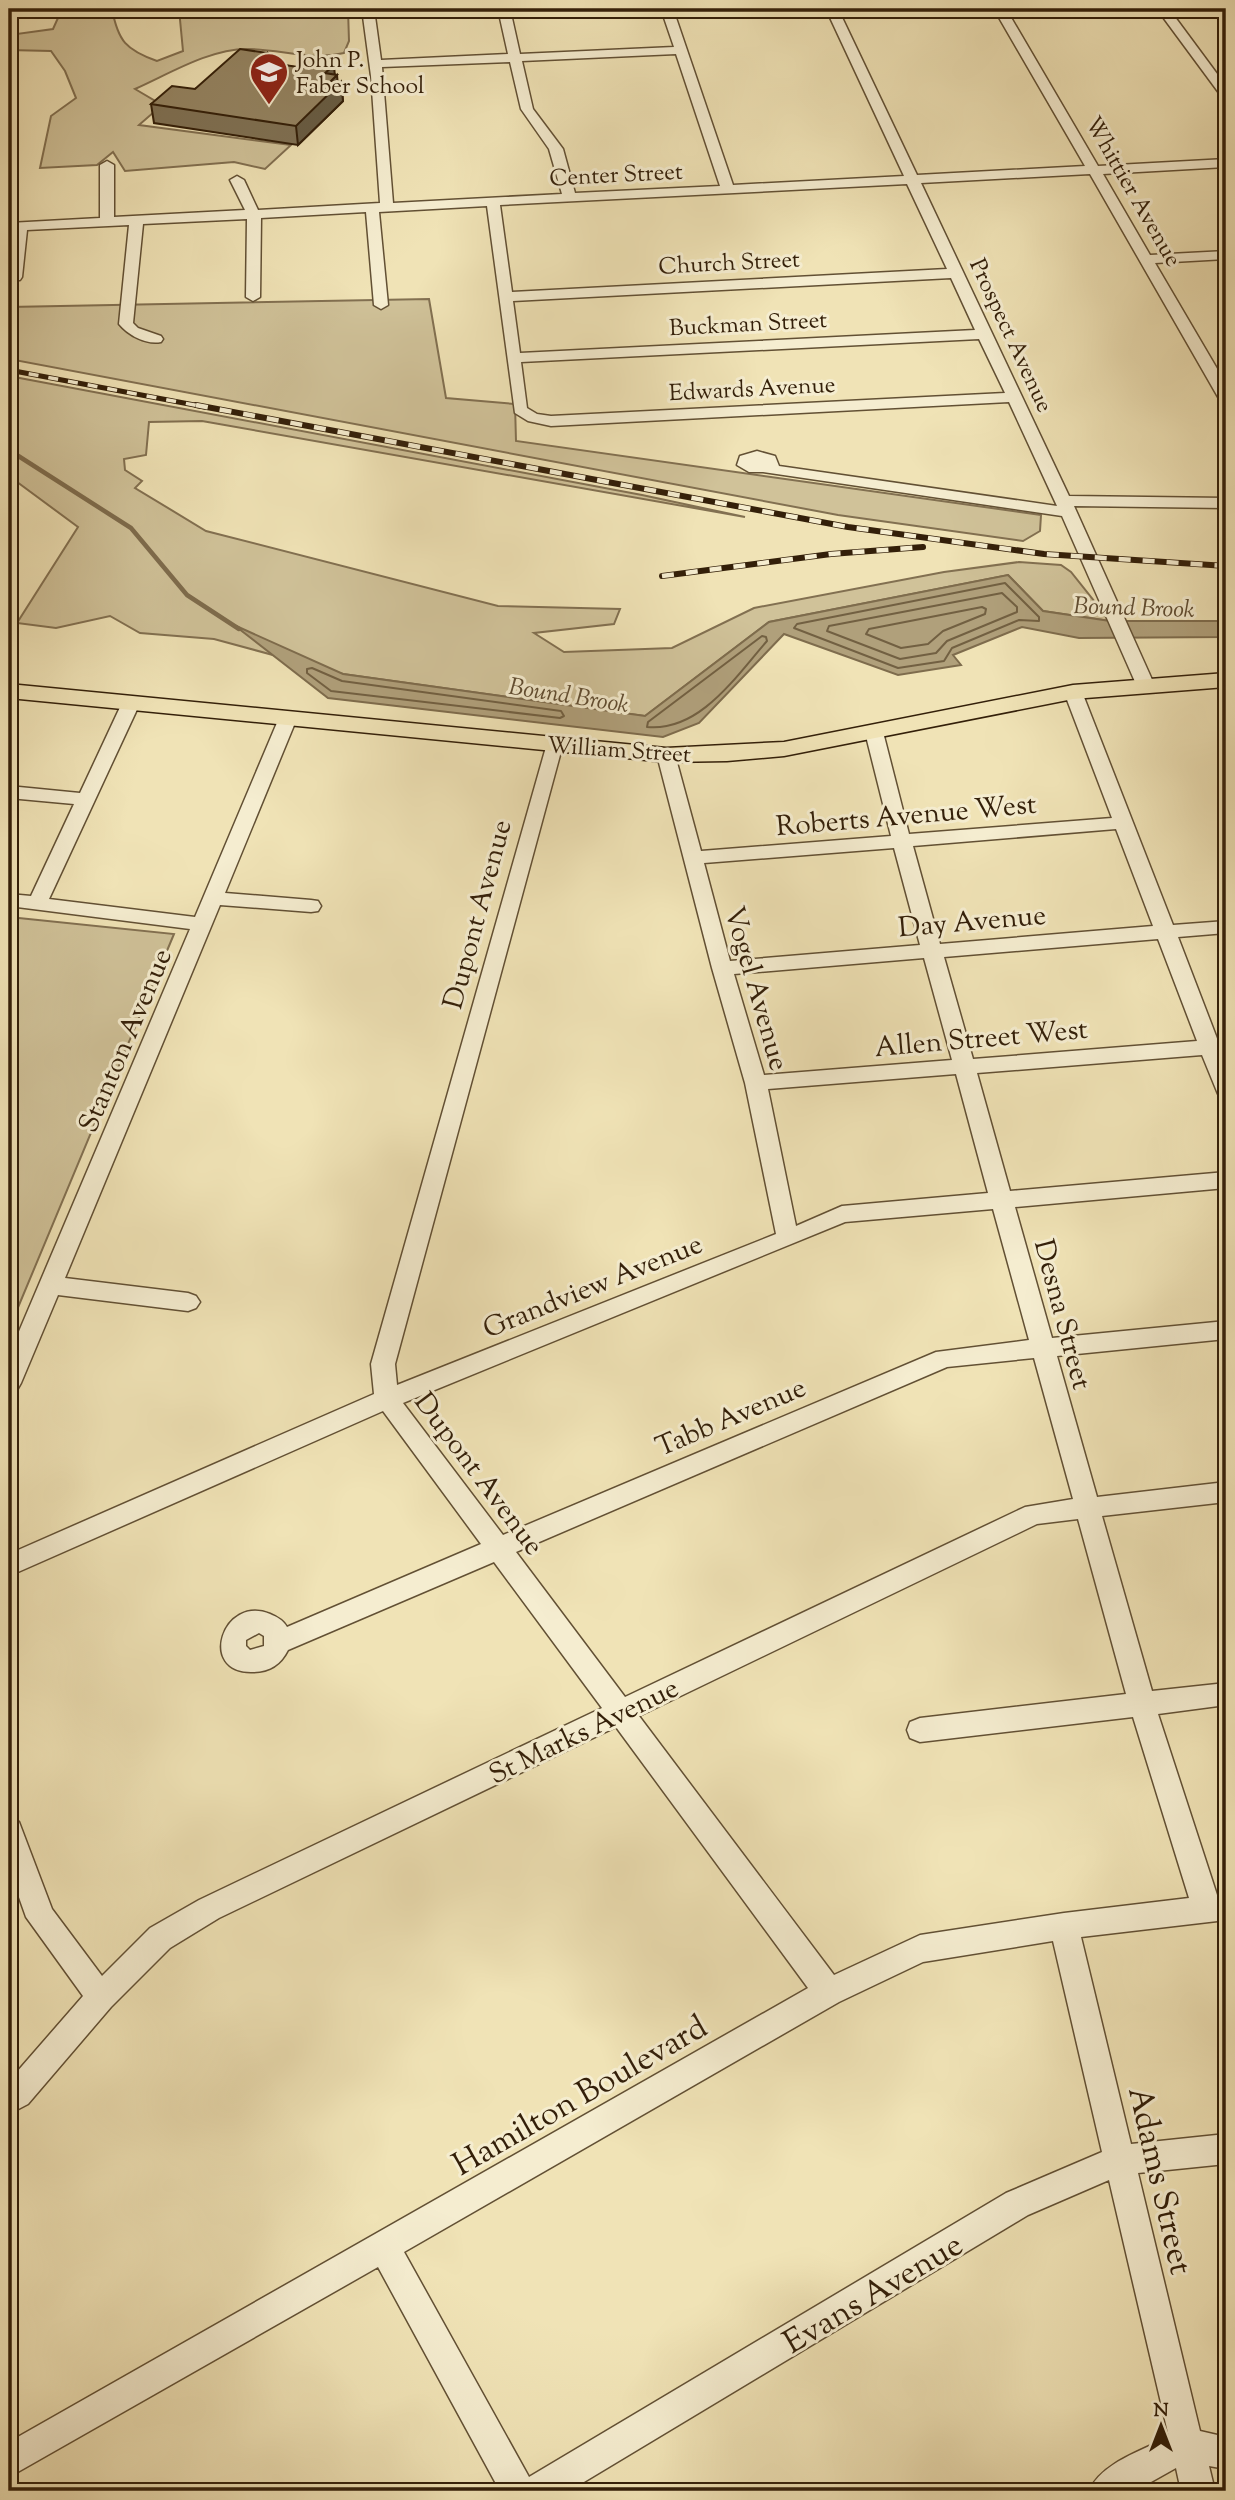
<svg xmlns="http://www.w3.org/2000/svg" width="1235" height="2500" viewBox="0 0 1235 2500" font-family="'Sorts Mill Goudy',serif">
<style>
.green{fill:#d0c299;stroke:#827051;stroke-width:2}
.water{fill:#b0a07b;stroke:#7e6c4d;stroke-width:2}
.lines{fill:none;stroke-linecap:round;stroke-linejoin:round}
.shore{stroke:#726042;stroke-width:2}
.stream{stroke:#7e6c4d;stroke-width:4.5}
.minor-casing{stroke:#625034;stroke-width:3}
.major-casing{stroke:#331f09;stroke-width:3}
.minor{fill:#f5edd0;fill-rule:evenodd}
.major{fill:#f0e3b6;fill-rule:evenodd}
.rail-far1-casing{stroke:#331f09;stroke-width:5}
.rail-casing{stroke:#331f09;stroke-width:6}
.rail-far1{stroke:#f5edd0;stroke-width:3.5;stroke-dasharray:10;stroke-linecap:butt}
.rail{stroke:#f5edd0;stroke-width:4.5;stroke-dasharray:12;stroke-linecap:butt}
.wall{fill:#807255;stroke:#331f09;stroke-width:2}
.shaded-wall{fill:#685d45;stroke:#331f09;stroke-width:2}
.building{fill:#958563;stroke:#331f09;stroke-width:2}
.labels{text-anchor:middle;stroke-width:6;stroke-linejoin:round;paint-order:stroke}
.far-poi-label{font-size:23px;fill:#331f09;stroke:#f5edd0;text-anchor:start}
.far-street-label{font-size:23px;fill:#331f09;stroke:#f5edd0}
.far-water-label{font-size:24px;font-style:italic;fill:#5f4c31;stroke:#f5edd0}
.street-label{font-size:28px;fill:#331f09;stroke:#f5edd0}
.near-street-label{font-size:33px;fill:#331f09;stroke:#f5edd0}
</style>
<rect width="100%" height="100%" fill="#f0e3b6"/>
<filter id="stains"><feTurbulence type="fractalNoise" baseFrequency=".00286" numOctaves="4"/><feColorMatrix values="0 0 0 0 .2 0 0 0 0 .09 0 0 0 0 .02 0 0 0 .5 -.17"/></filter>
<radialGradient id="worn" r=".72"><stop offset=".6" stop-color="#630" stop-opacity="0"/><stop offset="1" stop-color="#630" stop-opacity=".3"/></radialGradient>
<g class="green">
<path d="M62 9H112C118 41 126 50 157 61L183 51 179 9H348L349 41 344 53C311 61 281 49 247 49 209 49 169 74 135 89L162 105 139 125 291 145 265 169 234 162 125 171 113 152 97 165 40 168 51 116 76 98 65 71 51 51 9 50V35L53 29Z"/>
<polygon points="429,299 446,398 515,404 516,441 1041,515 1040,531 1023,541 838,515 9,359 9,307"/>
<polygon points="9,376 642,495 745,517 202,421 149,422 146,455 124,459 125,470 142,481 135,488 206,531 498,606 620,609 614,624 534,633 564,652 672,648 754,608 944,572 1019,562 1061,565 1071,572 1110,621 1043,611 1008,575 769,622 645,716 343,674 214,639 140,633 110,616 56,628 17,623 78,527 9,476"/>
<polygon points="9,917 174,934 9,1329"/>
</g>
<polygon class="water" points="1008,575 1043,611 1110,621 1226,621 1226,637 1079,638 1022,627 953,655 961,665 898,675 784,634 699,723 663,737 328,698 234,625 343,674 645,716 769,622"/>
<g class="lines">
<g class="shore">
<polygon points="1005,583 1039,617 1039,621 1019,620 952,648 944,661 898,668 794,628 797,624"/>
<polygon points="1002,593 1017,607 1017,612 947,641 936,653 900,659 827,631 829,626"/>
<polygon points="982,607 986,609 985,614 943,631 928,644 901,648 866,634 869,629"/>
<path d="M762 636 766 637 767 641C736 676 700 732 647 727L648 722Z"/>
<polygon points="312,668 342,681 561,711 564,716 560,718 331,691 307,673 307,669"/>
</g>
<polyline class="stream" points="9,450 131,528 187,595 239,629"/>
<defs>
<g id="minor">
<path d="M362 9H374L381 60 508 54 498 9H510L520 54 674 47 661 9H673L733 185 904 176 826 9H838L917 175 1085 166 994 9H1006L1098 166 1226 159V167L1103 174 1150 255 1226 251V259L1155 263 1226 384V402L1218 397 1090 174 921 183 1069 496 1226 498V508L1074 506 1154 684 1151 688H1139L1136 684 1062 516 763 472H749L737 465 740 456 757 451 775 456 779 466 1057 506 1009 402 551 426 528 421 515 413 487 206 379 212 388 305 381 309 374 305 366 212 261 218 260 297 253 301 246 297 247 219 143 224 133 323 138 328 161 336 163 339 161 342C146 345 128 335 119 324L129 225 27 230 22 277 20 280H10L14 236 13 231H9V223L100 218V165L107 161 114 165V217L245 210 230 180 237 176 244 180 258 210 380 203 371 76ZM676 54 720 186 575 193 563 149 533 109 522 61ZM510 62 521 109 549 149 562 194 393 203 382 67ZM907 184 947 269 512 292 500 205ZM951 278 975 330 520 353 513 301ZM979 339 1005 393 551 416 537 414 527 408 521 362Z"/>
<polygon points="1157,9 1169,9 1226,86 1226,98 1222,97"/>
<path d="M1073 687 1082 692 1173 925 1226 921V933L1178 937 1226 1062V1096L1218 1094 1202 1055 977 1073 1010 1191 1226 1172V1188L1015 1207 1052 1338 1226 1321V1339L1057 1356 1097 1497 1226 1482V1502L1102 1516 1152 1691 1226 1683V1705L1158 1714 1217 1895 1226 1894V1920L1081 1937 1131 2144 1226 2134V2164L1138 2173 1200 2431 1226 2437V2469L1209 2466 1215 2491H1181L1176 2468 1135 2491H1089C1101 2463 1143 2450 1169 2437L1109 2180 1028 2215 569 2491H500L378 2267 9 2477V2442L808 1988 616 1727 219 1918 170 1948 111 2007 28 2104 9 2114V2081L83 1996 26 1917 9 1869V1818L19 1822 52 1909 102 1976 150 1928 199 1900 602 1708 494 1562 288 1650C281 1664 270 1672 253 1672 197 1674 223 1594 270 1614 277 1617 283 1620 287 1627L481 1544 383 1411 9 1576V1554L374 1394 371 1364 548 740H560L563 744 395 1364 397 1385 776 1234 745 1083 712 968 657 755 659 751H673L675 755 701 851 891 836 865 732 874 727 883 732 909 834 1112 818 1064 692ZM1116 829 1153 926 940 944 913 846ZM894 848 920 945 730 961 704 863ZM1158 939 1197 1041 973 1059 944 957ZM924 958 952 1060 764 1075 734 974ZM956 1074 988 1193 842 1206 796 1226 768 1089ZM993 1209 1029 1340 936 1352 503 1535 403 1403 845 1222ZM1034 1358 1073 1499 1025 1507 625 1697 516 1552 947 1367ZM1078 1519 1126 1694 920 1718 910 1722 907 1730 910 1738 920 1742 1133 1717 1189 1898 1064 1913 920 1935 834 1975 639 1716 1037 1524ZM259 1633 264 1636V1646L250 1650 246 1646V1640ZM1053 1941 1102 2152 1006 2193 529 2477 404 2252 839 2002 923 1962Z"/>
<polygon points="131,698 140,703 49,899 195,917 279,718 288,713 297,718 225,893 311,900 318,901 321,906 318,911 311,912 220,905 65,1278 188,1293 196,1296 200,1302 196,1308 188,1311 58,1295 21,1383 17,1390 9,1392 9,1355 190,929 9,906 9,894 31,896 74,804 9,798 9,786 80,793 122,703"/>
</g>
<polygon id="major" points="1226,673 1226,687 1073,699 784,756 727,761 666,762 9,698 9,684 666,748 784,742 1073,685"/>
</defs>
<use href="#minor" class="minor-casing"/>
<use href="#major" class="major-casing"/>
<use href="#minor" class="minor"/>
<use href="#major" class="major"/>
<defs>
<polyline id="rail-far1" points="9,370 205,407"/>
<g id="rail">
<polyline points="196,405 848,527 1044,554 1226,566"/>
<polyline points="662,576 831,554 923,547"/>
</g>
</defs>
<use href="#rail-far1" class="rail-far1-casing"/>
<use href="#rail" class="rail-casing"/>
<use href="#rail-far1" class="rail-far1"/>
<use href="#rail" class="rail"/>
</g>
<polygon class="wall" points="267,53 268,62 337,75 337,82 341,82 343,101 298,145 154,123 151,104 195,89"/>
<g class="shaded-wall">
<polygon points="267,53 269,71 258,61"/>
<polygon points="334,65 335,77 337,75 338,86 341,82 343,101 298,145 296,126 325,73"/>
</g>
<polygon class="building" points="240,49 267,53 258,61 311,69 317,63 334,65 325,73 337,75 331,81 341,82 296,126 151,104 172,86 195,89"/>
<defs>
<symbol id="school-pin" viewBox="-11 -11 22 30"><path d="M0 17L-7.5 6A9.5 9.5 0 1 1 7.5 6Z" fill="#8f2418" stroke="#f5edd0"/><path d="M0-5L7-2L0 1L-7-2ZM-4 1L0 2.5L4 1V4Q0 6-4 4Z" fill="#fff"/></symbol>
</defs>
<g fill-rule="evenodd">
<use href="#school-pin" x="247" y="50" width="44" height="60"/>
</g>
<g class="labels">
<g class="far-poi-label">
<text x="296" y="67">John P.<tspan x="296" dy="26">Faber School</tspan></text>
</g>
<g class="far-street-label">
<text transform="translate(616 174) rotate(-3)" y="8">Center Street</text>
<text transform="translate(1134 191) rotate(60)" y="8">Whittier Avenue</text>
<text transform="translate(729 262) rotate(-3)" y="8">Church Street</text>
<text transform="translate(748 323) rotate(-3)" y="8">Buckman Street</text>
<text transform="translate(1012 335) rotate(65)" y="8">Prospect Avenue</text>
<text transform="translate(752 388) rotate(-3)" y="8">Edwards Avenue</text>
<text transform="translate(619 749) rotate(4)" y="8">William Street</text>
</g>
<g class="far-water-label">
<text transform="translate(1134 607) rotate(2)" y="8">Bound Brook</text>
<text transform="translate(569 695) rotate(9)" y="8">Bound Brook</text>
</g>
<g class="street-label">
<text transform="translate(906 814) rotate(-5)" y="10">Roberts Avenue West</text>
<text transform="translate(476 914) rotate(-75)" y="10">Dupont Avenue</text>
<text transform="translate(972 920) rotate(-5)" y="10">Day Avenue</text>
<text transform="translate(758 988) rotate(74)" y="10">Vogel Avenue</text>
<text transform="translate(981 1037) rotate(-5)" y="10">Allen Street West</text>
<text transform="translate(124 1040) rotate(-67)" y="10">Stanton Avenue</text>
<text transform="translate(592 1285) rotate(-22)" y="10">Grandview Avenue</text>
<text transform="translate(1064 1314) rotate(75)" y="10">Desna Street</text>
<text transform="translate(730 1416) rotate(-23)" y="10">Tabb Avenue</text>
<text transform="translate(480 1473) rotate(53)" y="10">Dupont Avenue</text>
<text transform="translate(583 1730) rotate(-26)" y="10">St Marks Avenue</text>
</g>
<g class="near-street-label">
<text transform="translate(579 2094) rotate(-30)" y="12">Hamilton Boulevard</text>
<text transform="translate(1162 2180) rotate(77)" y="12">Adams Street</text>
<text transform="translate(872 2292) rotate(-31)" y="12">Evans Avenue</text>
</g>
</g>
<rect width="1235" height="2500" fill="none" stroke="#f0e3b6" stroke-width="35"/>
<rect x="10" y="10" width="1214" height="2479" fill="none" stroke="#331f09" stroke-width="3.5"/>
<rect x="18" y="18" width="1200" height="2465" fill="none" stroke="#331f09" stroke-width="2"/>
<g transform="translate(1161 2426)" stroke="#f5edd0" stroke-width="5" paint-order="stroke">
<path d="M0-5L12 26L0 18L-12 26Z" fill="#331f09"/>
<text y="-10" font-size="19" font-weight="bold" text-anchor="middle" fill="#331f09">N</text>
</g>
<rect width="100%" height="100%" filter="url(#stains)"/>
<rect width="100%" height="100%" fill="url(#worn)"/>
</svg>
